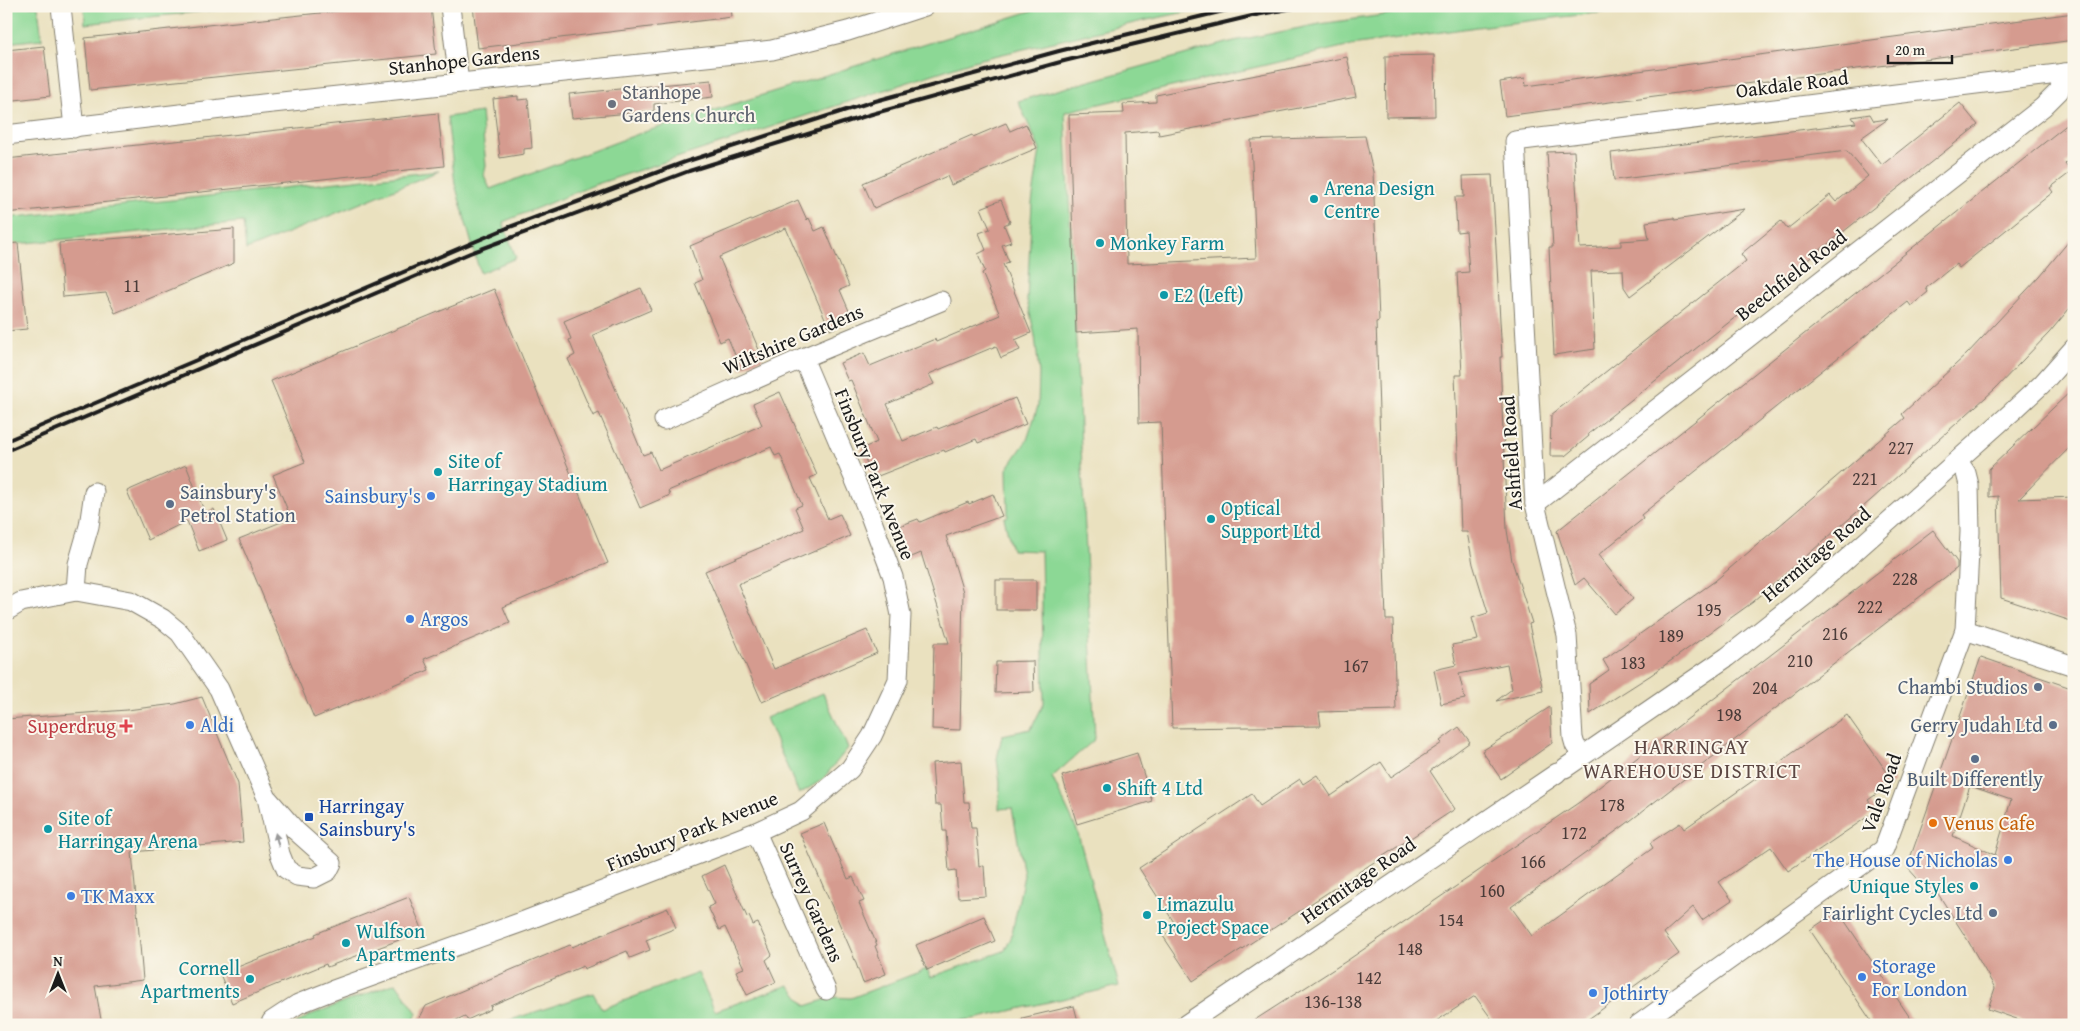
<svg xmlns="http://www.w3.org/2000/svg" width="2080" height="1031" viewBox="0 0 2080 1031" font-family="'Gentium Book Plus',serif">
<style>
.green{fill:#8cd895;stroke:#547a58}
.building{fill:#d59b8f;fill-rule:evenodd}
.lines{fill:none;stroke-linecap:round;stroke-linejoin:round}
.minor-casing{stroke:#837e6e;stroke-width:21}
.minor{stroke:#fff;stroke-width:19}
.rail{stroke:#1c1c1c;stroke-width:4}
.oneway{fill:#999}
.worship-dot{fill:#6b7280;stroke:#fbf7ec;stroke-width:2}
.culture-dot{fill:#0f9aa8;stroke:#fbf7ec;stroke-width:2}
.shop-dot{fill:#3f7fe0;stroke:#fbf7ec;stroke-width:2}
.service-dot{fill:#5c6f8a;stroke:#fbf7ec;stroke-width:2}
.health-dot{fill:#e0444e;stroke:#fbf7ec;stroke-width:2}
.transit-dot{fill:#1a4fb4;stroke:#fbf7ec;stroke-width:2}
.food-dot{fill:#e8710a;stroke:#fbf7ec;stroke-width:2}
.labels{text-anchor:middle;stroke-width:4;stroke-linejoin:round;paint-order:stroke}
.number-label{font-size:18px;fill:#4a3c39}
.street-label{font-size:20px;fill:#1c1c1c;stroke:#fbf7ec}
.worship-label{font-size:20px;fill:#5b616d;stroke:#fbf7ec;text-anchor:start}
.culture-label{font-size:20px;fill:#0d838f;stroke:#fbf7ec;text-anchor:start}
.service-label{font-size:20px;fill:#4e5e75;stroke:#fbf7ec;text-anchor:end}
.shop-label{font-size:20px;fill:#366cbe;stroke:#fbf7ec;text-anchor:start}
.health-label{font-size:20px;fill:#be3a42;stroke:#fbf7ec;text-anchor:end}
.transit-label{font-size:20px;fill:#164399;stroke:#fbf7ec;text-anchor:start}
.food-label{font-size:20px;fill:#c56008;stroke:#fbf7ec;text-anchor:start}
.neighbourhood-label{font-size:21px;letter-spacing:1px;fill:#5d4844;stroke:#fbf7ec}
</style>
<rect width="100%" height="100%" fill="#fbf7ec"/>
<filter id="ink" filterUnits="userSpaceOnUse"><feTurbulence type="fractalNoise" baseFrequency=".02" numOctaves="2"/><feDisplacementMap in="SourceGraphic" scale="10" xChannelSelector="R" yChannelSelector="G"/><feConvolveMatrix kernelMatrix="1 2 1 2 8 2 1 2 1" color-interpolation-filters="sRGB"/></filter>
<filter id="wash" filterUnits="userSpaceOnUse"><feTurbulence type="fractalNoise" baseFrequency=".0096" numOctaves="4" result="noise"/><feDisplacementMap in="SourceGraphic" scale="20" xChannelSelector="R" yChannelSelector="G"/><feGaussianBlur stdDeviation="1.12" result="paint"/><feColorMatrix in="noise" values="0 0 0 0 0 0 0 0 0 0 0 0 0 0 0 0 0 1.4 0 .05"/><feComposite in="paint" operator="in"/></filter>
<g filter="url(#wash)">
<rect width="100%" height="100%" fill="#eae1bf"/>
<g class="green">
<polygon points="6,6 38,6 42,39 6,43"/>
<polygon points="84,6 253,6 85,24"/>
<polygon points="1047,6 1215,6 1147,20 973,61 594,185 503,222 516,258 480,273 455,184 447,117 481,112 486,166 484,175 490,189 641,133"/>
<polygon points="1447,6 1657,6 1477,27 1351,45 1065,112 1095,739 1052,777 1077,830 1119,986 979,1018 931,1025 495,1025 593,993 602,1009 698,973 715,1011 789,985 806,1006 833,997 851,998 927,969 931,977 1004,951 1011,938 1024,875 1012,808 999,809 1000,782 997,759 1002,735 1031,729 1044,703 1041,551 1012,550 1004,518 1008,516 1007,469 1027,440 1038,406 1039,373 1035,336 1027,300 1032,203 1040,150 1018,101 1234,41 1320,24"/>
<polygon points="439,171 246,250 243,222 6,245 6,218"/>
<polygon points="823,693 848,748 822,780 799,794 766,718"/>
<polygon points="396,983 417,1013 412,1025 295,1025 310,1015"/>
</g>
<g id="blocks">
<g class="building">
<polygon points="386,6 431,6 436,54 90,90 85,38"/>
<polygon points="473,6 731,6 732,17 478,48"/>
<polygon points="2074,13 2074,40 1505,116 1500,82 1525,78 1526,86"/>
<polygon points="44,46 50,96 6,101 6,50"/>
<polygon points="1434,55 1435,116 1386,117 1385,56"/>
<polygon points="1347,57 1356,97 1159,135 1158,130 1125,133 1127,264 1256,258 1251,140 1365,136 1373,172 1379,321 1376,322 1386,620 1393,620 1396,710 1319,712 1321,726 1172,728 1161,422 1139,423 1138,329 1076,333 1069,115 1124,113 1123,104 1156,102 1156,95"/>
<polygon points="711,80 713,97 654,104 654,111 572,118 569,94"/>
<polygon points="518,96 518,100 528,99 532,148 524,149 524,154 500,158 493,99"/>
<polygon points="1960,103 1978,125 1588,434 1589,436 1565,456 1550,456 1551,415 1746,261 1741,254 1781,221 1787,229 1830,195 1836,202 1868,176 1847,151 1614,180 1611,153 1856,123 1852,117 1870,114 1874,121 1888,119 1861,138 1882,165"/>
<polygon points="438,113 444,166 6,213 6,159"/>
<polygon points="2074,119 2074,156 2065,164 2071,172 2050,188 2053,192 1959,268 1956,264 1926,288 1928,292 1911,306 1908,302 1786,399 1641,515 1643,519 1598,555 1633,599 1615,614 1584,578 1575,585 1557,531"/>
<polygon points="1006,123 1010,131 1026,124 1037,148 951,185 947,176 874,208 863,183 972,135 973,137"/>
<polygon points="1574,151 1580,248 1621,246 1621,241 1649,239 1646,222 1674,218 1675,220 1745,209 1630,296 1624,287 1623,270 1591,271 1595,349 1554,355 1549,247 1553,247 1547,152"/>
<polygon points="1492,175 1502,357 1500,357 1507,530 1512,561 1532,623 1529,624 1543,691 1496,701 1512,689 1507,664 1459,674 1465,699 1441,704 1434,670 1456,665 1452,645 1478,640 1472,618 1488,613 1473,564 1467,532 1461,532 1455,375 1462,375 1457,273 1469,272 1466,231 1457,232 1455,197 1464,197 1463,176"/>
<polygon points="798,200 807,220 809,218 815,231 824,227 849,286 840,290 853,320 830,330 786,228 719,257 763,359 741,369 728,338 720,342 695,283 702,280 690,246"/>
<polygon points="1001,200 1010,222 1004,225 1011,242 1002,245 1009,262 1003,264 1031,333 1015,340 1020,350 1001,358 996,346 929,374 934,384 887,404 903,441 937,427 938,429 1015,398 1026,424 978,443 976,439 945,452 944,450 873,478 861,449 877,442 851,380 848,381 840,363 864,353 870,366 935,339 936,342 1000,315 982,273 985,271 978,254 986,250 979,233 990,229 981,208"/>
<polygon points="234,229 234,263 115,313 106,293 63,297 59,243"/>
<polygon points="2074,235 2074,303 2049,333 1995,389 1871,500 1753,602 1651,675 1590,714 1589,684 1609,670 1603,660 1715,581 1905,418 1902,414 1967,354 2040,276"/>
<polygon points="18,243 27,329 6,331 6,244"/>
<polygon points="641,288 651,310 593,335 643,455 651,452 659,470 762,425 753,404 780,392 817,475 810,478 828,519 840,514 850,536 738,584 774,669 867,630 877,653 762,702 705,571 804,529 795,508 802,505 780,454 775,456 771,447 668,491 670,495 640,508 599,413 593,416 568,359 575,355 569,340 571,339 564,321"/>
<polygon points="494,289 608,563 503,607 510,623 424,659 429,670 314,718 239,539 291,518 273,475 305,462 271,381"/>
<polygon points="2074,388 2074,443 2019,499 2074,497 2074,622 2001,598 1998,496 1989,497 1989,469"/>
<polygon points="186,465 205,513 214,509 227,540 199,551 187,521 148,540 127,491"/>
<polygon points="993,494 1002,516 946,536 963,592 960,730 932,729 934,643 949,643 921,553 907,559 894,528 918,519 920,522 968,502 969,504"/>
<polygon points="1933,530 1957,562 1957,568 1626,824 1511,907 1532,936 1653,848 1650,843 1680,823 1684,829 1847,715 1894,782 1868,800 1876,811 1788,871 1771,847 1719,882 1732,900 1702,920 1693,907 1664,933 1679,954 1580,1025 1496,1025 1475,996 1430,1025 1247,1025 1348,960 1581,801"/>
<rect x="996" y="580" width="40" height="30"/>
<path d="M1981 657 2074 689V1025H2034L1988 1009 1995 988 1967 939 1935 889 1933 896 1907 867ZM1970 786 2011 800 1995 855 1953 836Z"/>
<polygon points="1033,661 1034,692 995,693 996,662"/>
<polygon points="202,697 238,784 243,842 132,852 143,980 95,986 102,1025 6,1025 6,719 127,710 175,704"/>
<polygon points="1550,707 1552,743 1501,779 1482,751"/>
<polygon points="1459,727 1470,742 1430,771 1455,809 1193,981 1163,936 1177,927 1139,868 1252,794 1260,806 1300,779 1303,784 1317,775 1331,796 1381,762 1391,777 1442,743 1440,741"/>
<polygon points="1137,753 1152,801 1077,824 1062,776"/>
<polygon points="961,761 964,802 969,802 971,828 976,828 979,867 984,866 986,896 958,898 956,870 949,871 946,831 943,831 941,805 935,805 932,763"/>
<polygon points="824,823 848,879 853,877 864,901 859,903 877,945 875,946 886,974 863,983 853,955 800,833"/>
<polygon points="724,865 747,917 749,916 753,925 758,923 772,955 766,960 776,982 747,995 736,971 744,968 725,927 719,930 708,907 715,904 702,876"/>
<polygon points="409,897 423,931 327,967 326,964 232,1003 220,974 316,936 315,934"/>
<polygon points="668,908 676,928 646,940 650,950 630,958 627,951 584,969 583,966 490,1006 491,1009 467,1020 465,1016 446,1025 416,1025 426,1006 570,945 572,947"/>
<polygon points="1838,911 1915,1025 1874,1025 1810,930"/>
<polygon points="984,916 995,941 927,970 916,945"/>
<polygon points="1074,1006 1079,1025 1023,1025 1022,1018"/>
</g>
</g>
</g>
<g filter="url(#ink)">
<use href="#blocks" fill-opacity="0" stroke="#837e6e" stroke-width="1"/>
<g class="lines">
<defs>
<g id="minor">
<polyline points="61,6 74,128"/>
<polyline points="450,6 459,83"/>
<polyline points="6,135 263,104 772,50 848,31 925,6"/>
<polyline points="664,420 803,358 941,301"/>
<polyline points="1535,504 2043,107 2059,91 2065,73"/>
<polyline points="76,591 78,564 89,526 94,492"/>
<polyline points="6,611 21,602 76,591 131,601 163,619 180,633 219,689 267,798 280,854 286,869 297,876 314,878 328,871 332,863 296,831 267,798"/>
<polyline points="1965,630 2074,666"/>
<polyline points="1582,755 1575,745 1573,738 1567,635 1535,504 1515,141 2074,72"/>
<polyline points="1565,768 1727,657 1754,636 1807,594 2013,411 2042,384 2074,348"/>
<polyline points="756,832 826,990"/>
<polyline points="270,1025 272,1021 298,1004 331,991 522,922 756,832 801,811 850,769 872,736 898,680 901,615 893,577 869,513 803,358"/>
<polyline points="1185,1025 1557,773"/>
<polyline points="1638,1025 1884,849 1965,630 1970,532 1969,485 1966,473 1958,461"/>
</g>
</defs>
<use href="#minor" class="minor-casing"/>
<use href="#minor" class="minor"/>
<g class="rail">
<polyline points="6,441 507,228 685,162 868,103 1059,51 1244,6"/>
<polyline points="6,451 470,253 689,171 872,114 1064,61 1256,15 1305,6"/>
</g>
</g>
<defs><path id="oneway-solid" d="M-6-.8H1V-3.2L6.5 0L1 3.2V.8H-6Z" transform="scale(1.25)"/></defs>
<use class="oneway" href="#oneway-solid" transform="translate(277 840) rotate(-104)"/>
</g>
<circle class="worship-dot" cx="612" cy="104" r="5"/>
<g class="culture-dot">
<circle cx="1314" cy="199" r="5"/>
<circle cx="1100" cy="243" r="5"/>
<circle cx="1164" cy="295" r="5"/>
<circle cx="438" cy="472" r="5"/>
<circle cx="1211" cy="519" r="5"/>
<circle cx="1107" cy="788" r="5"/>
<circle cx="48" cy="829" r="5"/>
<circle cx="1974" cy="886" r="5"/>
<circle cx="1147" cy="915" r="5"/>
<circle cx="346" cy="943" r="5"/>
<circle cx="250" cy="979" r="5"/>
</g>
<g class="shop-dot">
<circle cx="431" cy="496" r="5"/>
<circle cx="410" cy="619" r="5"/>
<circle cx="190" cy="725" r="5"/>
<circle cx="2008" cy="860" r="5"/>
<circle cx="71" cy="896" r="5"/>
<circle cx="1862" cy="977" r="5"/>
<circle cx="1593" cy="993" r="5"/>
</g>
<g class="service-dot">
<circle cx="170" cy="504" r="5"/>
<circle cx="2038" cy="687" r="5"/>
<circle cx="2053" cy="725" r="5"/>
<circle cx="1975" cy="759" r="5"/>
<circle cx="1993" cy="913" r="5"/>
</g>
<path class="health-dot" d="M123.5 718.5h5v5h5v5h-5v5h-5v-5h-5v-5h5z"/>
<rect class="transit-dot" x="304" y="812" width="10" height="10" rx="2.5"/>
<circle class="food-dot" cx="1933" cy="823" r="5"/>
<g class="labels">
<g class="number-label">
<text x="132" y="292">11</text>
<text x="1901" y="454">227</text>
<text x="1865" y="485">221</text>
<text x="1905" y="585">228</text>
<text x="1870" y="613">222</text>
<text x="1709" y="616">195</text>
<text x="1835" y="640">216</text>
<text x="1671" y="642">189</text>
<text x="1800" y="667">210</text>
<text x="1633" y="669">183</text>
<text x="1356" y="672">167</text>
<text x="1765" y="694">204</text>
<text x="1729" y="721">198</text>
<text x="1612" y="811">178</text>
<text x="1574" y="839">172</text>
<text x="1533" y="868">166</text>
<text x="1492" y="897">160</text>
<text x="1451" y="926">154</text>
<text x="1410" y="955">148</text>
<text x="1369" y="984">142</text>
<text x="1333" y="1008">136-138</text>
</g>
<g class="street-label">
<text transform="translate(464 60) rotate(-6)" y="7">Stanhope Gardens</text>
<text transform="translate(1792 84) rotate(-7)" y="7">Oakdale Road</text>
<text transform="translate(1791 275) rotate(-38)" y="7">Beechfield Road</text>
<text transform="translate(793 339) rotate(-23)" y="7">Wiltshire Gardens</text>
<text transform="translate(1511 453) rotate(-94)" y="7">Ashfield Road</text>
<text transform="translate(875 474) rotate(68)" y="7">Finsbury Park Avenue</text>
<text transform="translate(1816 554) rotate(-40)" y="7">Hermitage Road</text>
<text transform="translate(1881 793) rotate(-70)" y="7">Vale Road</text>
<text transform="translate(692 831) rotate(-22)" y="7">Finsbury Park Avenue</text>
<text transform="translate(1358 880) rotate(-35)" y="7">Hermitage Road</text>
<text transform="translate(812 902) rotate(66)" y="7">Surrey Gardens</text>
</g>
<g class="worship-label">
<text x="622" y="99">Stanhope<tspan x="622" dy="23">Gardens Church</tspan></text>
</g>
<g class="culture-label">
<text x="1324" y="195">Arena Design<tspan x="1324" dy="23">Centre</tspan></text>
<text x="1110" y="250">Monkey Farm</text>
<text x="1174" y="302">E2 (Left)</text>
<text x="448" y="468">Site of<tspan x="448" dy="23">Harringay Stadium</tspan></text>
<text x="1221" y="515">Optical<tspan x="1221" dy="23">Support Ltd</tspan></text>
<text x="1117" y="795">Shift 4 Ltd</text>
<text x="58" y="825">Site of<tspan x="58" dy="23">Harringay Arena</tspan></text>
<text x="1964" y="893" text-anchor="end">Unique Styles</text>
<text x="1157" y="911">Limazulu<tspan x="1157" dy="23">Project Space</tspan></text>
<text x="356" y="938">Wulfson<tspan x="356" dy="23">Apartments</tspan></text>
<text x="240" y="975" text-anchor="end">Cornell<tspan x="240" dy="23">Apartments</tspan></text>
</g>
<g class="service-label">
<text x="180" y="499" text-anchor="start">Sainsbury's<tspan x="180" dy="23">Petrol Station</tspan></text>
<text x="2028" y="694">Chambi Studios</text>
<text x="2043" y="732">Gerry Judah Ltd</text>
<text x="1975" y="786" text-anchor="middle">Built Differently</text>
<text x="1983" y="920">Fairlight Cycles Ltd</text>
</g>
<g class="shop-label">
<text x="421" y="503" text-anchor="end">Sainsbury's</text>
<text x="420" y="626">Argos</text>
<text x="200" y="732">Aldi</text>
<text x="1998" y="867" text-anchor="end">The House of Nicholas</text>
<text x="81" y="903">TK Maxx</text>
<text x="1872" y="973">Storage<tspan x="1872" dy="23">For London</tspan></text>
<text x="1603" y="1000">Jothirty</text>
</g>
<g class="health-label">
<text x="116" y="733">Superdrug</text>
</g>
<g class="transit-label">
<text x="319" y="813">Harringay<tspan x="319" dy="23">Sainsbury's</tspan></text>
</g>
<g class="food-label">
<text x="1943" y="830">Venus Cafe</text>
</g>
<g class="neighbourhood-label">
<text x="1692" y="754">HARRINGAY<tspan x="1692" dy="24">WAREHOUSE DISTRICT</tspan></text>
</g>
</g>
<rect width="2080" height="1031" fill="none" stroke="#fbf7ec" stroke-width="25"/>
<g transform="translate(58 974)" stroke="#fbf7ec" stroke-width="4" paint-order="stroke">
<path d="M0-4L9 19L0 12L-9 19Z" fill="#1c1c1c"/>
<text y="-8" font-size="14" font-weight="bold" text-anchor="middle" fill="#1c1c1c">N</text>
</g>
<path d="M1888 55v8h64v-8" fill="none" stroke="#1c1c1c" stroke-width="2.5"/>
<text x="1895" y="55" font-size="15" fill="#1c1c1c" stroke="#fbf7ec" stroke-width="4" paint-order="stroke">20 m</text>
</svg>
